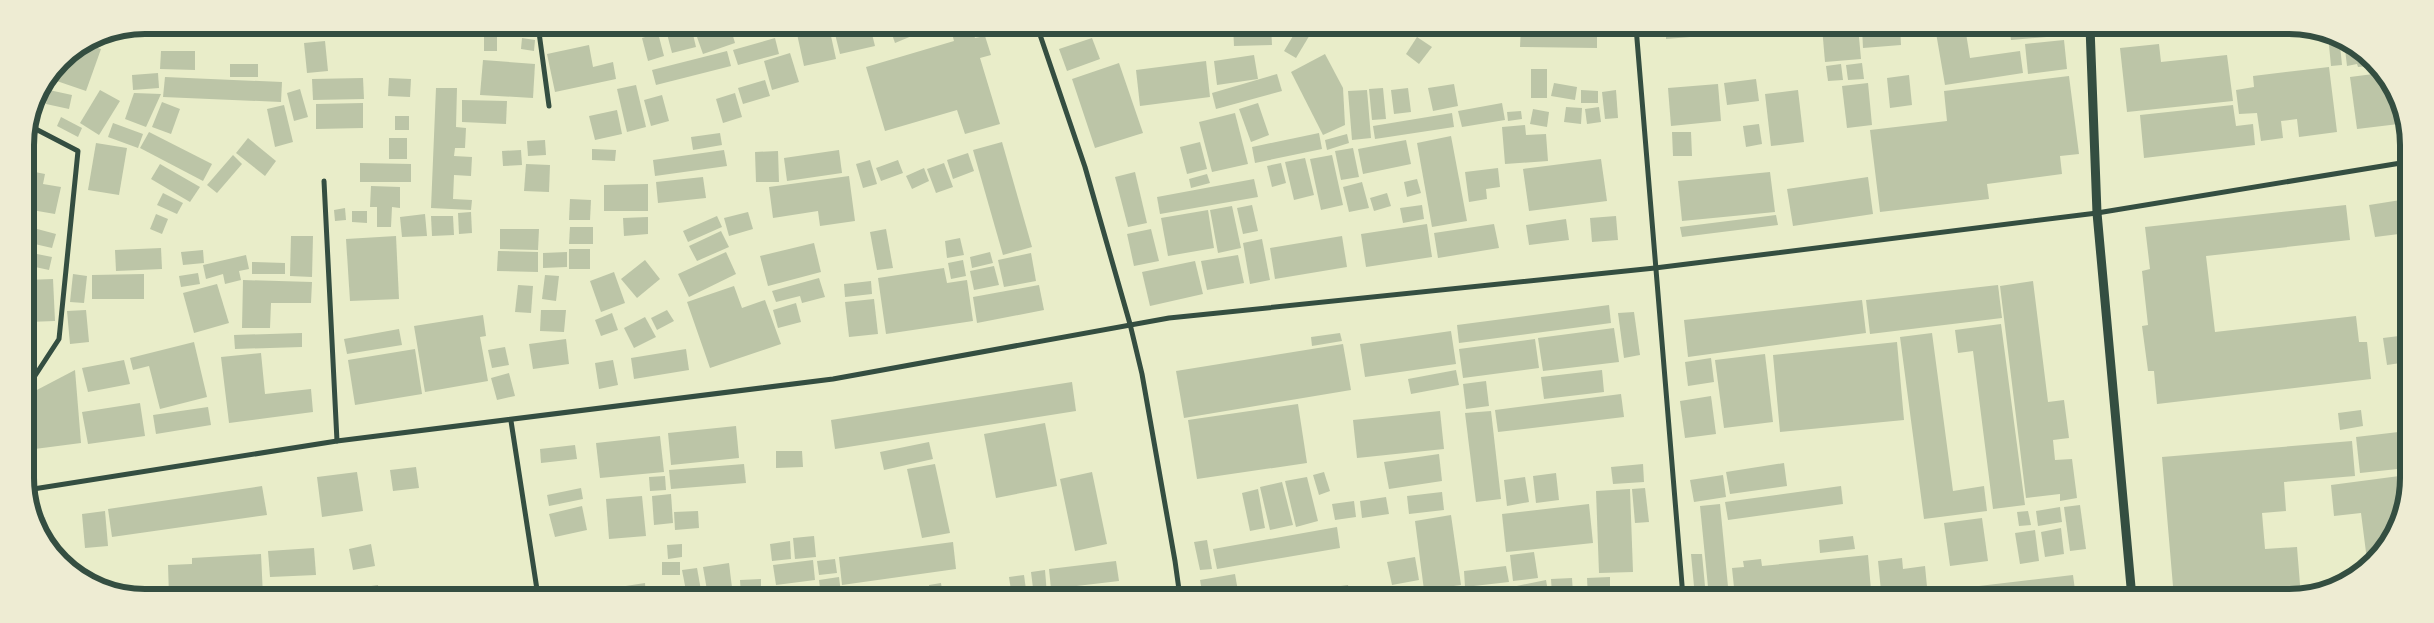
<svg xmlns="http://www.w3.org/2000/svg" width="2434" height="623" viewBox="0 0 2434 623" font-family="Ubuntu,sans-serif">
<style>
.building{fill:#bcc5a7}
.lines{fill:none;stroke-linecap:round;stroke-linejoin:round}
.minor{stroke:#344e41;stroke-width:5}
.tertiary{stroke:#344e41;stroke-width:9}
.rim{fill:none;stroke:#344e41;stroke-width:6}
</style>
<rect width="100%" height="100%" fill="#e9edc9"/>
<g class="building">
<polygon points="145,25 155,25 156,30 131,33 131,28"/>
<rect x="484" y="25" width="13" height="26"/>
<polygon points="691,26 696,47 672,53 666,30"/>
<polygon points="730,26 735,43 703,54 697,37"/>
<polygon points="833,26 870,26 875,46 840,54"/>
<polygon points="889,26 917,26 919,33 895,43"/>
<polygon points="950,26 971,26 975,38 985,36 991,55 980,58 1000,124 965,134 957,110 885,131 866,67 954,41"/>
<polygon points="1058,26 1094,26 1094,27 1061,35"/>
<polygon points="1233,26 1271,26 1272,45 1234,46"/>
<polygon points="1299,26 1311,33 1296,58 1284,51"/>
<rect x="1456" y="26" width="59" height="6"/>
<polygon points="1521,26 1597,27 1597,48 1520,47"/>
<polygon points="829,27 836,59 804,66 797,34"/>
<polygon points="1666,27 1725,27 1726,34 1666,39"/>
<polygon points="1822,27 1858,27 1861,59 1825,62"/>
<polygon points="1862,27 1900,27 1901,45 1863,48"/>
<polygon points="1935,27 1965,27 1970,58 2020,51 2023,73 1945,85"/>
<polygon points="2009,27 2070,27 2070,35 2011,40"/>
<polygon points="658,33 664,56 648,61 642,38"/>
<polygon points="2328,35 2344,44 2340,45 2342,65 2331,66"/>
<polygon points="1417,37 1432,47 1419,64 1406,54"/>
<polygon points="522,38 535,40 534,51 521,49"/>
<polygon points="775,38 779,54 738,65 733,50"/>
<polygon points="1092,38 1100,59 1067,71 1059,49"/>
<polygon points="2064,40 2067,69 2028,74 2025,44"/>
<polygon points="325,41 328,71 307,73 304,43"/>
<polygon points="85,44 101,49 86,91 48,78 60,60"/>
<polygon points="2159,44 2161,62 2227,55 2233,101 2127,112 2120,48"/>
<polygon points="589,45 593,67 613,62 616,79 555,92 547,54"/>
<polygon points="2351,48 2374,60 2377,65 2358,67 2357,64 2347,66 2345,49"/>
<polygon points="161,51 195,51 195,70 160,69"/>
<polygon points="727,51 731,66 656,85 652,70"/>
<polygon points="790,53 799,82 772,90 764,61"/>
<polygon points="1325,54 1343,88 1345,125 1323,135 1291,72"/>
<polygon points="1254,55 1258,79 1217,85 1214,61"/>
<polygon points="483,60 535,64 533,98 480,95"/>
<polygon points="1206,61 1210,97 1140,106 1136,70"/>
<polygon points="1119,63 1143,133 1095,148 1072,79"/>
<polygon points="1862,63 1864,79 1848,80 1846,65"/>
<rect x="230" y="64" width="28" height="13"/>
<polygon points="1841,64 1843,80 1828,81 1826,66"/>
<polygon points="2329,67 2337,132 2299,137 2297,119 2281,121 2283,138 2261,141 2257,113 2239,114 2236,90 2254,87 2253,76"/>
<rect x="1531" y="69" width="16" height="29"/>
<polygon points="158,73 159,88 133,90 132,75"/>
<polygon points="2381,73 2407,123 2357,129 2350,77"/>
<polygon points="1277,74 1282,91 1216,109 1212,93"/>
<polygon points="1909,75 1912,105 1890,108 1887,78"/>
<polygon points="2069,76 2079,154 2060,156 2062,174 1987,184 1989,199 1880,212 1870,130 1947,121 1944,91"/>
<polygon points="165,77 282,82 281,102 163,97"/>
<polygon points="363,78 364,99 313,100 312,79"/>
<polygon points="389,78 411,79 410,97 388,96"/>
<polygon points="1756,79 1759,101 1727,105 1724,83"/>
<polygon points="765,80 770,96 743,104 738,88"/>
<polygon points="1554,83 1577,87 1575,100 1551,96"/>
<polygon points="1868,83 1872,125 1847,128 1842,86"/>
<polygon points="1454,84 1458,106 1433,111 1428,88"/>
<polygon points="1718,84 1721,121 1671,126 1668,88"/>
<polygon points="636,85 646,127 627,132 617,89"/>
<polygon points="436,88 457,88 456,127 466,128 465,148 455,148 454,156 472,157 471,176 454,175 453,199 472,200 471,210 431,208"/>
<polygon points="1383,88 1386,119 1372,120 1369,89"/>
<polygon points="1408,88 1411,112 1394,114 1391,90"/>
<polygon points="300,89 308,117 294,121 287,93"/>
<polygon points="49,90 72,95 69,109 46,104"/>
<polygon points="100,90 120,101 99,135 80,123"/>
<polygon points="1367,90 1371,138 1352,140 1348,91"/>
<polygon points="1581,90 1598,91 1598,103 1581,103"/>
<polygon points="1616,90 1618,118 1605,119 1602,92"/>
<polygon points="1798,90 1804,142 1771,146 1765,94"/>
<polygon points="134,93 161,94 146,127 125,119"/>
<polygon points="735,93 742,117 723,123 716,99"/>
<polygon points="662,95 669,121 651,126 644,100"/>
<polygon points="462,100 507,101 506,124 462,122"/>
<polygon points="162,102 180,109 171,134 152,127"/>
<polygon points="363,103 363,128 316,129 316,104"/>
<polygon points="1258,103 1269,135 1251,142 1239,109"/>
<polygon points="1502,103 1505,120 1462,127 1458,111"/>
<polygon points="284,105 293,142 275,147 267,109"/>
<polygon points="2233,105 2236,126 2253,124 2255,145 2144,158 2140,115"/>
<polygon points="1566,107 1582,108 1581,124 1564,122"/>
<polygon points="1599,107 1601,122 1587,124 1585,109"/>
<polygon points="1533,109 1549,112 1547,127 1530,124"/>
<polygon points="617,110 622,134 595,140 589,116"/>
<polygon points="1521,111 1522,119 1508,121 1507,112"/>
<polygon points="1235,113 1248,164 1212,172 1199,122"/>
<polygon points="1452,113 1454,127 1375,139 1373,126"/>
<rect x="395" y="116" width="14" height="14"/>
<polygon points="61,117 82,128 78,137 57,126"/>
<polygon points="113,123 143,134 138,148 108,137"/>
<polygon points="1759,124 1762,144 1746,147 1743,126"/>
<polygon points="1525,125 1526,135 1546,134 1548,161 1505,164 1502,127"/>
<polygon points="149,132 212,164 203,181 140,148"/>
<polygon points="1672,132 1691,132 1692,156 1673,156"/>
<polygon points="720,133 722,145 693,150 691,137"/>
<polygon points="1319,133 1322,149 1255,163 1252,147"/>
<polygon points="1347,134 1349,143 1327,150 1325,140"/>
<polygon points="1451,136 1467,221 1432,227 1417,143"/>
<polygon points="25,138 34,144 25,157"/>
<polygon points="248,138 276,161 265,176 236,153"/>
<rect x="389" y="138" width="18" height="21"/>
<polygon points="545,140 546,155 528,156 527,141"/>
<polygon points="1406,140 1411,164 1363,174 1358,149"/>
<polygon points="1002,142 1032,247 1003,255 973,150"/>
<polygon points="1200,142 1207,169 1187,174 1180,147"/>
<polygon points="96,143 127,148 119,195 88,190"/>
<polygon points="1353,148 1359,177 1341,180 1335,151"/>
<polygon points="592,149 616,150 615,161 592,160"/>
<polygon points="521,150 522,165 503,166 502,151"/>
<polygon points="724,150 727,166 655,176 653,160"/>
<polygon points="839,150 842,173 787,181 784,158"/>
<polygon points="778,151 779,182 756,182 755,152"/>
<polygon points="968,153 974,171 953,179 947,160"/>
<polygon points="233,155 242,164 217,193 207,185"/>
<polygon points="1332,155 1343,205 1321,210 1310,159"/>
<polygon points="1305,158 1314,195 1294,200 1285,162"/>
<polygon points="1601,159 1607,201 1529,211 1523,169"/>
<polygon points="870,160 877,184 863,188 856,164"/>
<polygon points="898,160 903,173 881,181 876,168"/>
<polygon points="360,163 411,164 411,182 360,182"/>
<polygon points="944,163 953,187 936,193 927,169"/>
<polygon points="1281,163 1286,183 1272,187 1267,166"/>
<polygon points="160,164 200,187 190,202 151,179"/>
<polygon points="526,164 550,165 549,192 524,191"/>
<polygon points="924,168 929,181 912,189 906,176"/>
<polygon points="1498,168 1500,187 1486,189 1487,199 1469,202 1465,172"/>
<polygon points="25,170 45,174 43,184 61,187 55,214 26,209"/>
<polygon points="1135,172 1147,223 1128,227 1115,177"/>
<polygon points="1770,172 1775,212 1682,221 1678,181"/>
<polygon points="1207,174 1210,183 1191,188 1189,179"/>
<polygon points="849,176 855,221 820,226 818,211 773,218 769,187"/>
<polygon points="703,177 706,198 658,203 656,182"/>
<polygon points="1868,177 1873,214 1793,226 1787,189"/>
<polygon points="1254,179 1258,197 1160,214 1157,197"/>
<polygon points="1417,179 1421,193 1407,197 1404,182"/>
<polygon points="1362,182 1369,208 1349,212 1343,187"/>
<polygon points="648,184 648,211 604,211 604,185"/>
<polygon points="371,186 400,187 400,208 392,207 391,227 377,227 377,207 370,207"/>
<polygon points="163,193 183,203 177,214 157,205"/>
<polygon points="1387,193 1391,206 1374,211 1370,198"/>
<polygon points="570,199 591,200 590,220 569,220"/>
<polygon points="2407,199 2407,233 2375,237 2369,205"/>
<polygon points="1252,205 1258,231 1243,234 1237,208"/>
<polygon points="1422,205 1424,219 1403,223 1400,208"/>
<polygon points="2346,205 2350,240 2206,256 2215,332 2356,316 2359,342 2367,342 2371,379 2157,404 2154,371 2148,371 2142,326 2148,325 2142,271 2150,269 2145,227"/>
<polygon points="1232,206 1241,248 1218,253 1210,210"/>
<polygon points="345,208 346,220 335,221 334,210"/>
<polygon points="1208,210 1214,248 1168,256 1161,218"/>
<polygon points="352,211 367,211 367,223 352,222"/>
<polygon points="471,212 472,233 459,234 458,213"/>
<polygon points="748,212 753,229 729,236 724,218"/>
<polygon points="156,214 168,219 162,234 150,229"/>
<polygon points="425,214 427,236 402,237 400,217"/>
<polygon points="1776,215 1778,225 1682,237 1680,227"/>
<polygon points="431,216 453,216 454,235 432,236"/>
<polygon points="717,216 722,227 688,242 683,231"/>
<polygon points="1616,216 1618,240 1592,242 1590,218"/>
<polygon points="648,217 648,234 624,236 623,218"/>
<polygon points="1566,219 1569,240 1529,245 1526,225"/>
<polygon points="1427,224 1432,257 1366,267 1361,234"/>
<polygon points="1494,224 1499,248 1438,258 1434,233"/>
<polygon points="26,226 56,234 52,248 26,242"/>
<polygon points="570,227 593,227 593,244 569,244"/>
<polygon points="500,229 539,229 538,250 500,249"/>
<polygon points="886,229 893,268 877,270 870,232"/>
<polygon points="1151,229 1159,261 1134,266 1127,234"/>
<polygon points="721,231 729,247 697,261 689,246"/>
<polygon points="291,236 313,236 312,277 290,276"/>
<polygon points="396,236 399,299 350,301 346,239"/>
<polygon points="1342,236 1347,267 1275,279 1270,248"/>
<polygon points="960,238 964,255 947,258 945,241"/>
<polygon points="1262,239 1270,280 1250,284 1243,243"/>
<polygon points="814,243 821,272 768,286 760,256"/>
<polygon points="161,248 162,269 116,271 115,250"/>
<rect x="569" y="249" width="21" height="20"/>
<polygon points="203,250 204,263 183,265 181,252"/>
<polygon points="498,251 538,252 538,272 497,271"/>
<polygon points="27,252 52,257 49,270 26,265"/>
<polygon points="567,252 567,267 543,268 543,253"/>
<polygon points="726,252 736,274 689,297 678,274"/>
<polygon points="990,252 993,263 972,268 970,257"/>
<polygon points="1031,253 1036,281 1004,287 998,260"/>
<polygon points="246,255 249,269 239,271 241,280 225,284 223,274 206,279 203,265"/>
<polygon points="1238,255 1244,283 1207,290 1201,261"/>
<polygon points="645,260 660,279 637,298 621,279"/>
<polygon points="963,260 966,276 951,279 948,263"/>
<polygon points="1195,261 1203,294 1150,306 1142,272"/>
<polygon points="252,262 285,263 285,274 252,274"/>
<polygon points="994,266 999,285 974,290 970,271"/>
<polygon points="944,268 947,283 967,280 973,321 886,334 878,278"/>
<polygon points="614,272 625,303 601,312 590,281"/>
<polygon points="198,273 200,284 181,287 179,276"/>
<polygon points="73,274 87,276 84,303 70,302"/>
<polygon points="144,274 144,299 92,299 92,275"/>
<polygon points="545,275 559,276 556,301 542,299"/>
<polygon points="819,278 825,297 802,303 800,296 776,302 772,291"/>
<polygon points="53,279 55,321 28,322 26,280"/>
<polygon points="243,280 312,282 311,303 271,303 270,328 242,328"/>
<polygon points="871,281 872,294 845,297 844,284"/>
<polygon points="2033,281 2048,402 2064,400 2069,438 2053,440 2055,460 2072,459 2077,498 2060,501 2060,494 2026,498 2000,286"/>
<polygon points="217,284 229,323 194,333 183,293"/>
<polygon points="518,285 533,286 531,313 515,312"/>
<polygon points="1039,285 1044,310 977,323 973,297"/>
<polygon points="1998,285 2002,318 1870,334 1866,300"/>
<polygon points="734,286 742,308 765,300 781,344 710,368 687,302"/>
<polygon points="874,299 878,334 849,337 845,302"/>
<polygon points="1862,300 1866,333 1688,357 1684,320"/>
<polygon points="796,303 801,322 778,328 773,310"/>
<polygon points="1609,305 1611,323 1459,343 1457,325"/>
<polygon points="86,310 89,342 70,344 67,311"/>
<polygon points="541,310 566,310 564,332 540,331"/>
<polygon points="667,310 674,321 657,330 651,318"/>
<polygon points="1634,312 1640,355 1624,358 1618,313"/>
<polygon points="612,313 618,330 601,336 595,320"/>
<polygon points="483,315 486,336 480,337 488,381 425,392 414,326"/>
<polygon points="645,317 656,337 634,348 624,328"/>
<polygon points="2001,324 2025,505 1993,509 1973,351 1958,353 1955,330"/>
<polygon points="1614,328 1619,362 1543,371 1538,338"/>
<polygon points="399,329 402,345 347,354 344,339"/>
<polygon points="1451,331 1456,364 1365,377 1360,344"/>
<polygon points="302,333 302,347 235,349 234,335"/>
<polygon points="1340,333 1342,341 1312,346 1311,337"/>
<polygon points="1932,333 1953,491 1984,486 1987,511 1924,519 1900,337"/>
<polygon points="2407,335 2407,362 2387,365 2383,338"/>
<polygon points="566,339 569,364 533,369 529,344"/>
<polygon points="1535,339 1539,368 1463,378 1459,349"/>
<polygon points="194,342 207,397 160,409 149,366 133,370 130,358"/>
<polygon points="1897,342 1904,420 1780,432 1773,355"/>
<polygon points="1343,344 1351,390 1184,418 1176,371"/>
<polygon points="505,347 509,365 492,368 488,350"/>
<polygon points="415,349 422,394 355,405 348,360"/>
<polygon points="686,349 689,370 634,379 631,358"/>
<polygon points="261,353 265,394 311,389 313,412 229,423 221,357"/>
<polygon points="1765,354 1773,422 1724,428 1715,360"/>
<polygon points="1711,358 1714,382 1688,386 1685,362"/>
<polygon points="124,360 130,384 88,392 82,368"/>
<polygon points="613,360 618,385 599,389 595,363"/>
<polygon points="75,370 81,443 27,450 27,420 33,392"/>
<polygon points="1456,370 1459,385 1411,394 1408,379"/>
<polygon points="1602,370 1604,392 1544,399 1541,377"/>
<polygon points="509,373 515,396 497,400 491,378"/>
<polygon points="1486,381 1489,406 1466,409 1463,384"/>
<polygon points="1072,382 1076,411 835,449 831,420"/>
<polygon points="1621,394 1624,417 1498,432 1495,410"/>
<polygon points="1711,396 1716,434 1685,438 1680,401"/>
<polygon points="140,403 145,436 88,444 82,412"/>
<polygon points="1298,404 1307,463 1197,479 1188,420"/>
<polygon points="208,407 211,425 156,434 153,415"/>
<polygon points="2361,410 2363,426 2340,430 2338,413"/>
<polygon points="1440,411 1444,449 1357,458 1353,420"/>
<polygon points="1491,411 1501,499 1476,502 1465,413"/>
<polygon points="1045,423 1057,486 996,498 984,434"/>
<polygon points="736,426 739,458 671,465 668,433"/>
<polygon points="2407,431 2407,468 2360,473 2356,437"/>
<polygon points="660,436 664,472 600,478 596,443"/>
<polygon points="2352,441 2355,476 2284,482 2286,511 2262,513 2265,549 2297,547 2301,597 2174,598 2162,457"/>
<polygon points="929,442 933,459 884,470 880,452"/>
<polygon points="575,445 577,459 541,463 540,449"/>
<polygon points="776,451 802,451 803,467 776,468"/>
<polygon points="1439,454 1442,481 1389,489 1384,462"/>
<polygon points="1784,463 1787,486 1730,494 1726,472"/>
<polygon points="744,464 746,483 671,489 669,470"/>
<polygon points="935,464 950,533 922,538 907,469"/>
<polygon points="1643,464 1644,482 1613,484 1611,467"/>
<polygon points="416,467 419,488 393,491 390,470"/>
<polygon points="357,472 363,511 322,517 317,477"/>
<polygon points="1092,472 1107,544 1075,551 1060,479"/>
<polygon points="1324,472 1330,491 1319,495 1313,475"/>
<polygon points="1556,473 1559,500 1536,503 1533,476"/>
<polygon points="1723,475 1726,497 1694,502 1690,480"/>
<polygon points="2407,475 2407,502 2393,538 2368,568 2361,513 2334,516 2331,485"/>
<polygon points="665,476 666,490 650,491 649,477"/>
<polygon points="1307,477 1318,521 1296,527 1285,481"/>
<polygon points="1525,477 1529,502 1507,506 1504,480"/>
<polygon points="1282,482 1293,525 1270,530 1260,487"/>
<polygon points="262,486 267,515 112,537 108,509"/>
<polygon points="1841,486 1843,504 1728,520 1725,502"/>
<polygon points="581,488 583,499 549,506 547,495"/>
<polygon points="1645,488 1649,522 1635,523 1632,489"/>
<polygon points="1258,489 1265,528 1250,531 1242,493"/>
<polygon points="1630,489 1633,572 1599,573 1596,491"/>
<polygon points="1442,492 1444,510 1409,514 1407,496"/>
<polygon points="671,494 673,523 654,525 652,496"/>
<polygon points="642,496 646,536 609,539 606,499"/>
<polygon points="1386,497 1389,514 1362,518 1360,501"/>
<polygon points="1354,501 1356,517 1335,520 1332,504"/>
<polygon points="1589,504 1593,543 1506,552 1502,514"/>
<polygon points="1720,504 1729,597 1709,597 1700,506"/>
<polygon points="2080,505 2086,549 2070,551 2064,507"/>
<polygon points="582,506 587,530 555,537 549,514"/>
<polygon points="2060,507 2062,522 2038,526 2036,511"/>
<polygon points="105,511 108,546 85,548 82,514"/>
<polygon points="698,511 699,528 675,530 674,512"/>
<polygon points="2028,511 2031,525 2019,526 2017,512"/>
<polygon points="1451,515 1461,585 1424,590 1415,521"/>
<polygon points="45,517 49,542 36,519"/>
<polygon points="1982,518 1988,561 1950,566 1944,523"/>
<polygon points="1337,527 1340,548 1217,569 1213,549"/>
<polygon points="2061,528 2064,554 2045,557 2041,532"/>
<polygon points="2035,530 2039,561 2020,564 2015,533"/>
<polygon points="814,536 816,557 795,559 793,538"/>
<polygon points="1853,536 1855,549 1820,553 1819,540"/>
<polygon points="1207,540 1212,569 1200,570 1194,542"/>
<polygon points="790,541 791,559 772,561 770,544"/>
<polygon points="953,542 956,569 842,585 839,557"/>
<polygon points="371,544 375,566 353,570 349,549"/>
<polygon points="682,544 682,557 668,559 667,545"/>
<polygon points="314,548 316,575 270,577 268,551"/>
<polygon points="1534,552 1538,578 1513,581 1510,555"/>
<polygon points="261,554 263,596 169,596 168,565 192,564 192,558"/>
<polygon points="1691,554 1702,554 1706,597 1695,597"/>
<polygon points="1868,555 1871,590 1856,591 1857,597 1735,597 1732,568 1744,567 1743,561 1761,559 1762,566"/>
<polygon points="1415,557 1419,580 1392,585 1387,562"/>
<polygon points="1902,558 1903,569 1925,566 1928,597 1889,597 1888,590 1881,591 1878,561"/>
<polygon points="835,559 837,573 819,575 817,561"/>
<polygon points="813,560 815,580 776,585 773,565"/>
<polygon points="1116,561 1119,581 1051,589 1049,569"/>
<rect x="662" y="562" width="18" height="13"/>
<polygon points="729,563 733,596 708,596 703,567"/>
<polygon points="1506,566 1509,582 1465,587 1464,571"/>
<polygon points="697,568 702,596 687,596 682,570"/>
<polygon points="1045,570 1047,595 1034,596 1031,572"/>
<polygon points="1235,574 1239,597 1203,597 1200,580"/>
<polygon points="1024,575 1027,597 1012,597 1009,577"/>
<polygon points="2073,575 2076,598 1963,597 1962,588"/>
<polygon points="839,577 841,593 821,596 819,580"/>
<polygon points="1610,577 1610,597 1588,597 1587,578"/>
<polygon points="1572,578 1573,594 1552,595 1551,579"/>
<polygon points="761,579 761,596 741,596 740,580"/>
<polygon points="1546,580 1549,597 1514,597 1512,587"/>
<polygon points="645,583 646,596 601,596 600,590"/>
<polygon points="941,583 943,596 931,596 929,585"/>
<polygon points="378,585 379,596 344,596 343,590"/>
<polygon points="1348,585 1350,597 1290,597 1290,593"/>
<polygon points="926,586 927,596 846,596 846,595"/>
<polygon points="1509,586 1511,597 1463,597 1462,594"/>
<polygon points="1415,587 1416,597 1364,597 1363,595"/>
<polygon points="1118,588 1119,597 1082,597 1081,595"/>
<polygon points="1459,588 1460,597 1420,597 1419,595"/>
<polygon points="1654,588 1654,597 1637,597 1636,589"/>
<polygon points="1284,589 1285,597 1242,597 1242,596"/>
<polygon points="595,590 596,596 576,596 576,593"/>
<polygon points="1632,590 1632,597 1614,597 1614,591"/>
</g>
<g class="lines">
<g class="minor">
<polyline points="538,25 549,106"/>
<polyline points="1037,26 1085,167 1130,324 1142,374 1175,561 1180,597"/>
<polyline points="1636,27 1683,597"/>
<polyline points="324,181 337,441"/>
<polyline points="27,388 59,339 78,151 28,125"/>
<polyline points="511,421 538,596"/>
<polyline points="27,490 337,441 833,379 1169,318 1655,268 2097,213 2407,162"/>
</g>
<polyline class="tertiary" points="2090,27 2097,213 2132,598"/>
</g>
<path d="M0 0H2434V623H0ZM145 34H2289A111 111 0 0 1 2400 145V478A111 111 0 0 1 2289 589H145A111 111 0 0 1 34 478V145A111 111 0 0 1 145 34Z" fill="#eeecd3" fill-rule="evenodd"/>
<path class="rim" d="M145 34H2289A111 111 0 0 1 2400 145V478A111 111 0 0 1 2289 589H145A111 111 0 0 1 34 478V145A111 111 0 0 1 145 34Z"/>
</svg>
